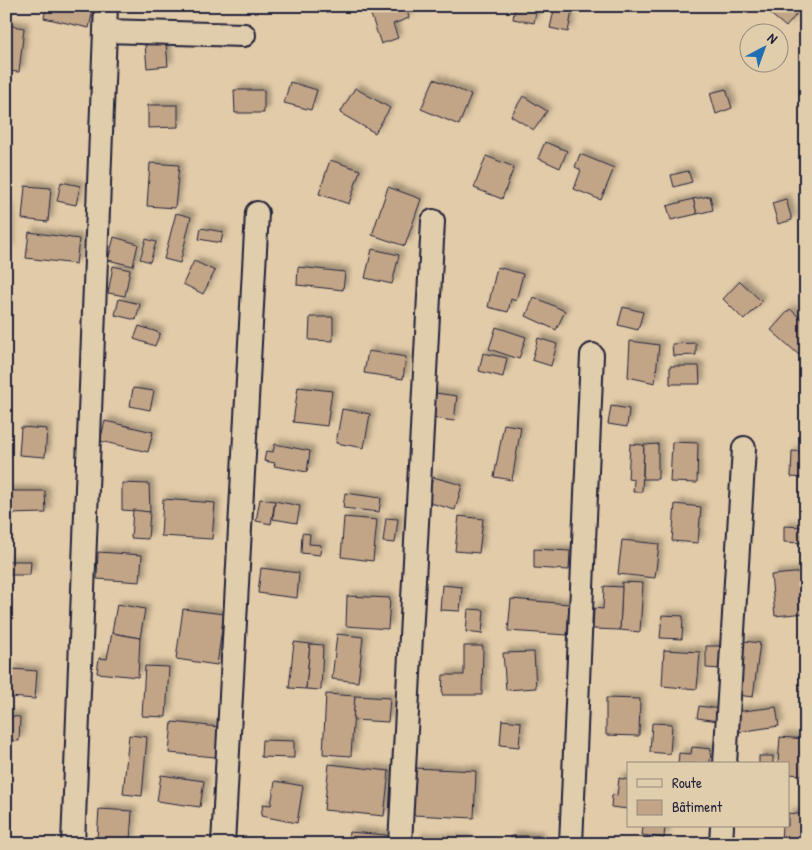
<svg xmlns="http://www.w3.org/2000/svg" width="812" height="850" viewBox="0 0 812 850" font-family="'Patrick Hand',sans-serif">
<style>
.building{fill:#c2a487;stroke:#22223b;filter:url(#shadow)}
.lines{fill:none;stroke-linecap:round;stroke-linejoin:round}
.street-casing{stroke:#22223b;stroke-width:26}
.street{stroke:#e0cdab;stroke-width:22}
</style>
<defs>
<filter id="shadow"><feDropShadow dx="4.5" dy="-4.5" stdDeviation="2.5" flood-color="#0004"/></filter>
</defs>
<rect width="100%" height="100%" fill="#e2cba8"/>
<filter id="ink" filterUnits="userSpaceOnUse"><feTurbulence type="fractalNoise" baseFrequency=".02" numOctaves="2"/><feDisplacementMap in="SourceGraphic" scale="10" xChannelSelector="R" yChannelSelector="G"/><feConvolveMatrix kernelMatrix="1 2 1 2 8 2 1 2 1" color-interpolation-filters="sRGB"/></filter>
<g filter="url(#ink)">
<g class="building">
<polygon points="42,6 94,6 89,28 44,18 46,7"/>
<polygon points="368,6 406,6 409,18 393,24 398,38 381,44"/>
<polygon points="515,6 537,6 534,23 513,19"/>
<polygon points="555,6 573,6 568,32 550,28"/>
<polygon points="773,6 803,6 786,27 768,12"/>
<polygon points="6,25 24,28 19,72 6,71"/>
<polygon points="166,43 168,66 147,68 145,45"/>
<polygon points="434,79 471,95 459,125 421,109"/>
<polygon points="290,82 317,90 311,110 284,103"/>
<polygon points="355,88 390,108 375,133 340,113"/>
<polygon points="726,89 732,108 716,114 710,93"/>
<polygon points="234,90 264,90 264,113 235,113"/>
<polygon points="523,96 547,111 534,130 511,116"/>
<polygon points="148,105 178,105 178,127 148,128"/>
<polygon points="545,142 567,151 560,168 538,158"/>
<polygon points="580,154 614,168 601,200 574,189 581,170 575,167"/>
<polygon points="486,156 514,167 502,199 474,188"/>
<polygon points="330,160 360,170 349,204 319,194"/>
<polygon points="150,163 179,165 175,208 147,206"/>
<polygon points="688,171 692,182 674,187 671,175"/>
<polygon points="61,182 80,186 76,205 57,201"/>
<polygon points="25,186 51,188 48,222 22,219"/>
<polygon points="388,187 421,199 405,246 372,235"/>
<polygon points="710,196 713,210 697,214 693,199"/>
<polygon points="693,199 697,214 671,220 667,206"/>
<polygon points="786,199 792,220 778,224 772,203"/>
<rect x="6" y="208" width="3" height="41"/>
<polygon points="176,213 191,217 180,263 164,259"/>
<polygon points="201,228 223,232 221,243 199,239"/>
<polygon points="29,232 79,239 76,264 26,258"/>
<polygon points="114,237 138,244 133,266 108,260"/>
<polygon points="146,239 156,242 150,262 140,259"/>
<polygon points="372,249 399,255 392,284 365,278"/>
<polygon points="194,261 215,271 203,294 183,284"/>
<polygon points="113,266 130,270 125,296 108,293"/>
<polygon points="298,267 345,272 343,290 297,285"/>
<polygon points="497,267 523,274 516,301 511,299 508,312 488,307"/>
<polygon points="740,281 762,302 744,320 723,299"/>
<polygon points="534,297 565,311 556,330 526,316"/>
<polygon points="119,299 140,304 136,320 115,315"/>
<polygon points="623,307 643,312 638,330 618,325"/>
<polygon points="790,309 806,323 806,348 799,355 771,330"/>
<polygon points="310,317 333,317 333,341 309,340"/>
<polygon points="139,326 160,333 155,346 134,339"/>
<polygon points="496,327 526,337 519,359 489,349"/>
<polygon points="538,338 557,344 551,366 532,360"/>
<polygon points="630,341 659,345 655,383 628,377"/>
<polygon points="696,343 696,355 673,356 672,344"/>
<polygon points="368,351 406,357 403,379 364,373"/>
<polygon points="483,353 507,358 503,377 479,371"/>
<polygon points="670,366 699,366 700,384 670,384"/>
<polygon points="298,387 332,391 327,426 293,422"/>
<polygon points="133,388 154,391 150,410 130,406"/>
<polygon points="428,392 457,396 454,421 425,417"/>
<polygon points="611,406 629,409 627,427 608,424"/>
<polygon points="342,409 370,414 364,448 336,443"/>
<polygon points="105,421 153,432 148,452 100,441"/>
<polygon points="504,424 521,427 512,480 494,477"/>
<polygon points="21,427 47,429 45,457 19,455"/>
<polygon points="672,442 698,443 697,483 670,482"/>
<polygon points="275,444 310,451 307,472 274,466 275,463 264,461 266,451 273,452"/>
<polygon points="630,444 644,445 642,492 633,492 634,480 628,479"/>
<polygon points="658,444 658,479 643,479 644,445"/>
<polygon points="792,451 806,452 806,478 791,477"/>
<polygon points="433,477 462,485 455,510 427,502"/>
<polygon points="122,483 149,484 150,512 122,510"/>
<polygon points="7,491 45,491 46,513 7,514"/>
<polygon points="345,493 381,498 379,512 343,508"/>
<polygon points="163,499 215,503 212,539 161,536"/>
<polygon points="260,499 275,501 271,524 256,521"/>
<polygon points="275,501 300,506 297,523 273,519"/>
<polygon points="675,504 701,507 698,543 672,541"/>
<polygon points="133,510 150,512 148,539 131,538"/>
<polygon points="459,516 483,519 479,553 455,551"/>
<polygon points="344,517 377,520 373,561 341,557"/>
<polygon points="386,518 398,519 395,543 383,542"/>
<polygon points="784,526 803,527 802,543 784,542"/>
<polygon points="804,527 806,527 806,543 802,543"/>
<polygon points="302,533 310,534 309,544 321,545 320,555 301,553"/>
<polygon points="622,540 659,544 655,578 618,574"/>
<polygon points="534,549 570,551 569,570 534,568"/>
<polygon points="98,552 142,555 140,582 97,579"/>
<polygon points="6,561 31,561 30,575 6,575"/>
<polygon points="261,568 299,573 297,598 258,593"/>
<polygon points="806,572 806,613 775,616 771,575"/>
<polygon points="622,582 643,583 640,632 620,630"/>
<polygon points="442,585 462,587 460,611 440,610"/>
<polygon points="604,586 622,587 620,630 593,629 594,608 603,609"/>
<polygon points="347,596 390,598 388,629 346,626"/>
<polygon points="511,599 569,604 567,635 508,631"/>
<polygon points="117,604 145,609 140,638 112,633"/>
<polygon points="183,609 224,614 217,665 176,659"/>
<polygon points="468,609 484,610 482,634 466,632"/>
<polygon points="662,615 683,616 682,639 660,638"/>
<polygon points="112,633 140,638 138,677 97,673 99,658 107,659"/>
<polygon points="337,634 363,637 358,682 332,679"/>
<polygon points="744,641 760,643 753,697 737,695"/>
<polygon points="294,642 310,644 306,689 289,688"/>
<polygon points="310,644 323,645 321,690 306,689"/>
<polygon points="464,646 483,646 482,695 442,695 443,675 464,675"/>
<polygon points="706,646 722,646 722,669 706,668"/>
<polygon points="664,650 700,652 697,689 662,686"/>
<polygon points="534,652 536,688 506,690 503,653"/>
<polygon points="145,666 169,667 166,717 142,716"/>
<polygon points="12,669 37,671 35,699 10,697"/>
<polygon points="326,694 355,696 351,756 323,754"/>
<polygon points="355,696 390,698 388,722 353,720"/>
<polygon points="606,698 640,699 639,736 606,735"/>
<polygon points="699,706 720,709 718,721 697,718"/>
<polygon points="776,707 779,726 738,732 735,712"/>
<polygon points="6,716 20,717 19,741 6,740"/>
<polygon points="502,720 521,722 519,747 500,745"/>
<polygon points="172,722 219,727 216,757 169,753"/>
<polygon points="652,723 672,724 670,754 650,752"/>
<polygon points="129,735 147,737 142,796 123,794"/>
<polygon points="780,737 806,739 803,775 788,774 788,764 778,764"/>
<polygon points="262,740 294,741 294,758 261,757"/>
<polygon points="692,747 711,749 710,764 678,764 679,753 691,754"/>
<rect x="759" y="756" width="14" height="8"/>
<polygon points="329,764 389,771 384,816 324,810"/>
<polygon points="414,768 476,771 474,818 413,815"/>
<polygon points="161,775 204,781 200,807 157,801"/>
<polygon points="619,778 628,780 628,809 611,807 612,795 617,796"/>
<polygon points="275,781 303,786 297,823 261,816 263,804 271,805"/>
<polygon points="99,809 132,811 130,841 97,839"/>
<polygon points="788,813 806,815 804,844 781,842 782,826 788,826"/>
<polygon points="643,826 665,826 664,838 642,835"/>
<polygon points="349,832 386,835 386,844 348,844"/>
<polygon points="511,836 539,836 540,844 511,844"/>
<polygon points="418,838 468,840 467,844 418,844"/>
</g>
<g class="lines">
<defs>
<g id="street">
<polyline points="105,31 244,35"/>
<polyline points="725,764 744,448"/>
<polyline points="73,844 106,6"/>
<polyline points="223,844 257,213"/>
<polyline points="400,844 433,221"/>
<polyline points="571,844 592,355"/>
<polyline points="721,844 722,826"/>
</g>
</defs>
<use href="#street" class="street-casing"/>
<use href="#street" class="street"/>
</g>
</g>
<rect width="812" height="850" fill="none" stroke="#e0cdab" stroke-width="25"/>
<rect x="12" y="12" width="787" height="825" fill="none" stroke="#22223b" stroke-width="2" filter="url(#ink)"/>
<rect x="627" y="762" width="162" height="65" fill="#e0cdab" stroke="#94897e"/>
<rect x="637" y="779" width="25" height="8" fill="#e0cdab" stroke="#94897e"/>
<text x="672" y="788" font-size="15" fill="#22223b">Route</text>
<rect x="637" y="800" width="25" height="15" fill="#c2a487" stroke="#94897e"/>
<text x="672" y="812" font-size="15" fill="#22223b">Bâtiment</text>
<g transform="translate(764 48) rotate(41)"><circle r="24" fill="#e0cdab" stroke="#94897e"/>
<path d="M0-4L9 19L0 12L-9 19Z" fill="#1f6fb2"/>
<text y="-8" font-size="14" font-weight="bold" text-anchor="middle" fill="#22223b">N</text>
</g>
</svg>
